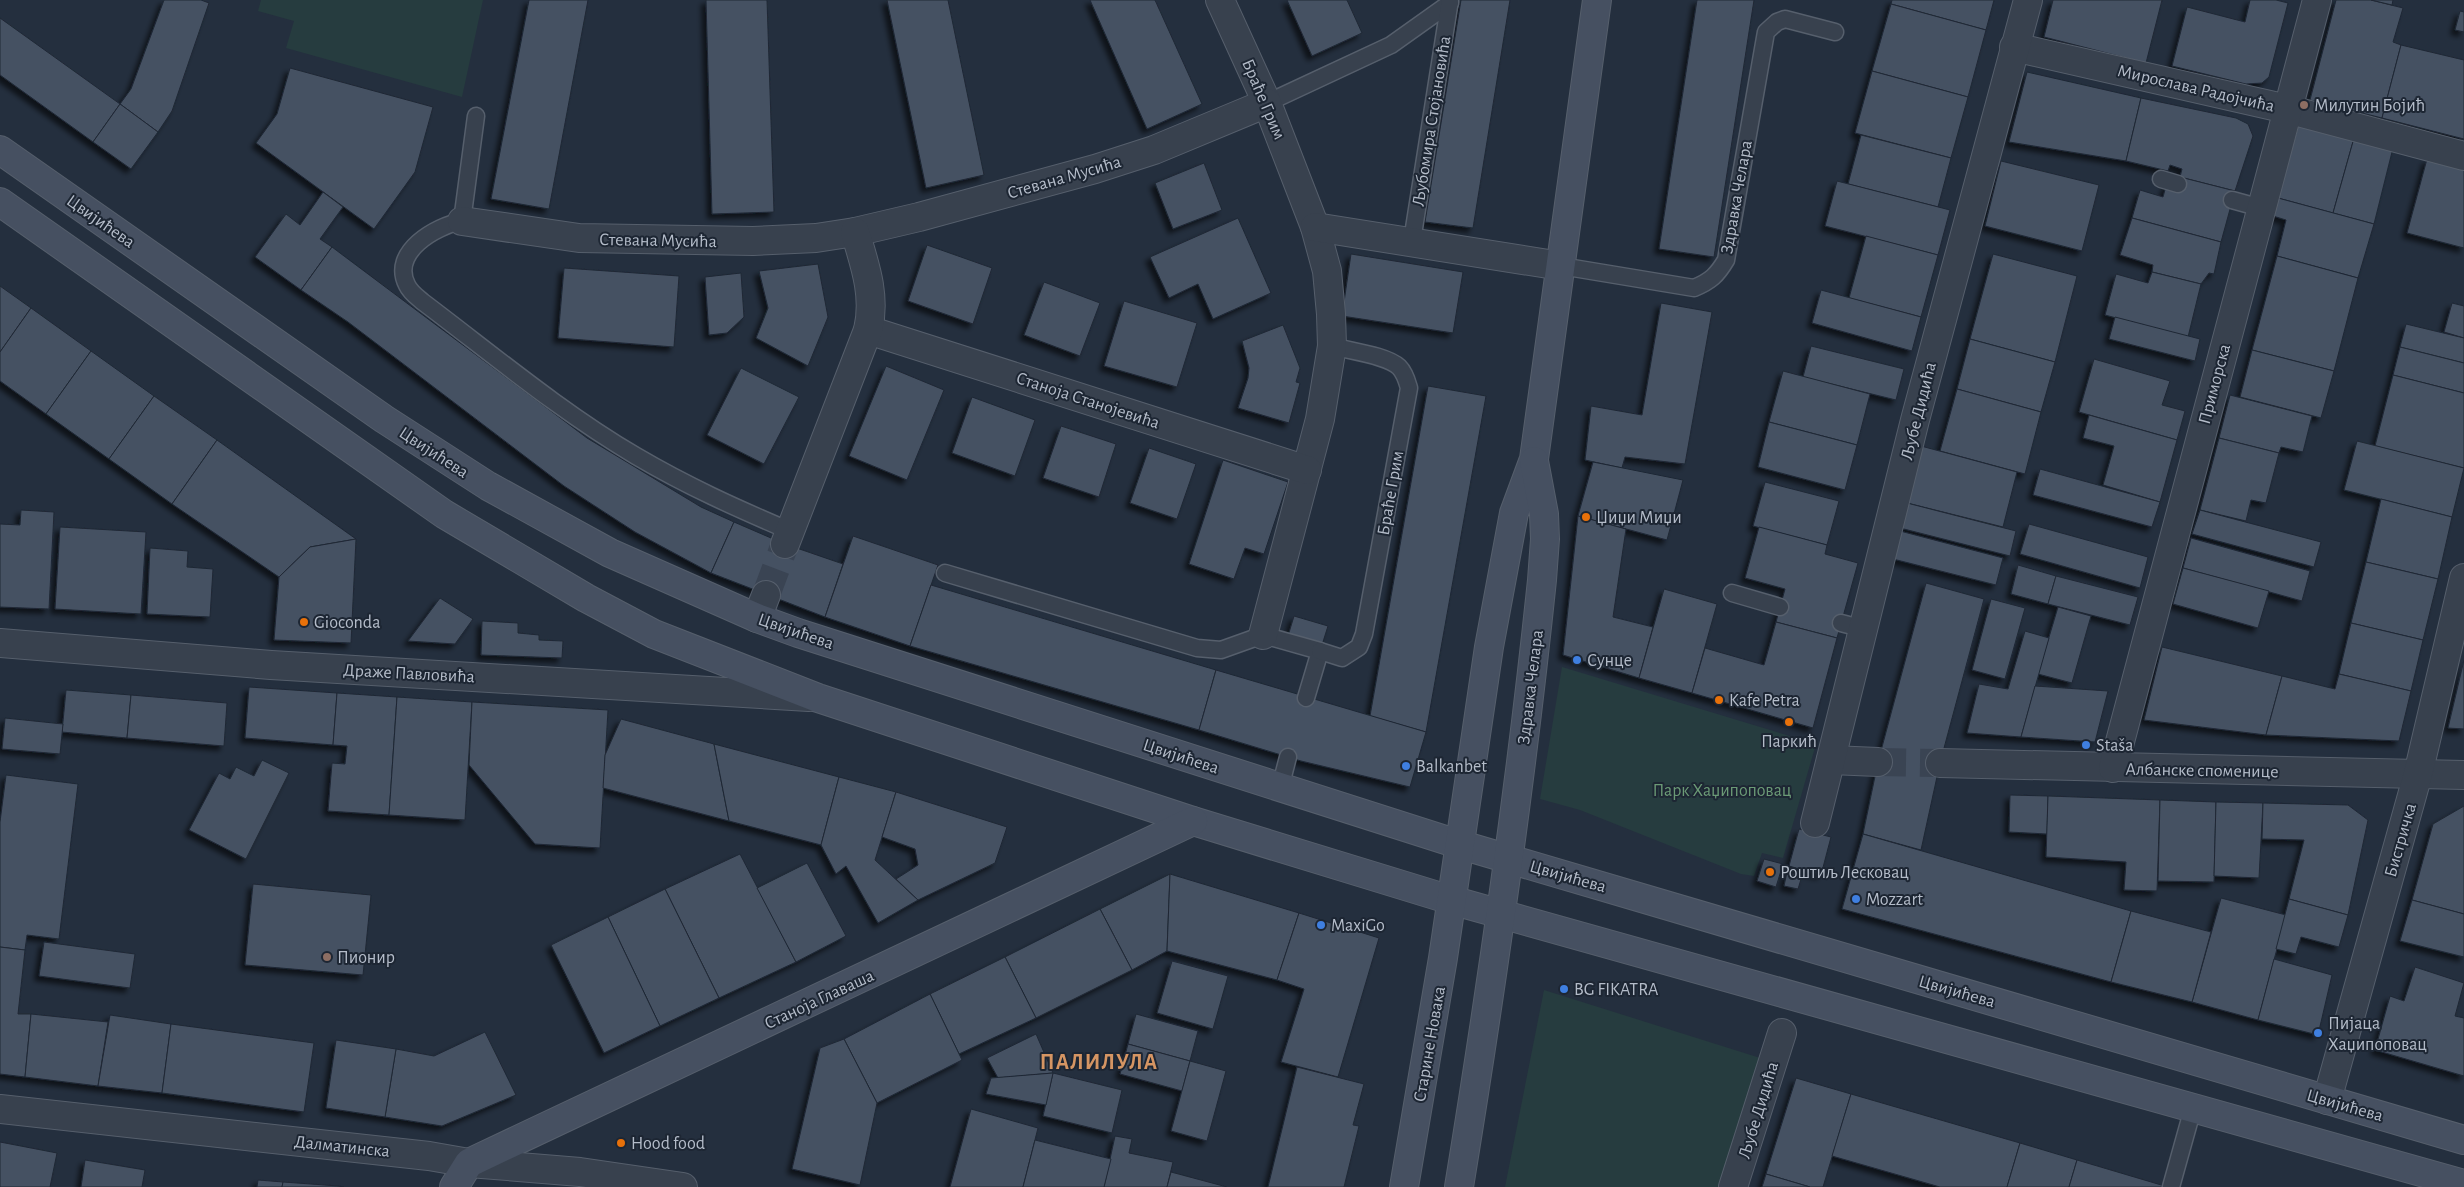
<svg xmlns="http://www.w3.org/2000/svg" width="2464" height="1187" viewBox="0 0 2464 1187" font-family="'Alegreya Sans',sans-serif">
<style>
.green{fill:#263c3f}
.building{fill:#455162;stroke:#1f2835;filter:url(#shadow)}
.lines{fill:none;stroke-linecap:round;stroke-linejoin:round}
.street-tunnel{stroke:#3a4453;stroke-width:28;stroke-dasharray:28 14;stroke-linecap:butt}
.lane-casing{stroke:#565f6c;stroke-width:19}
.street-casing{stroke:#565f6c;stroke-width:30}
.secondary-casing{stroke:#565f6c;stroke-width:30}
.lane{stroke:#38414e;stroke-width:16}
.street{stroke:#38414e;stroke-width:28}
.secondary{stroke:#465061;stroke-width:28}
.education-dot{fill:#8d6e63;stroke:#1d2633;stroke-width:2}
.food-dot{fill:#e8710a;stroke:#1d2633;stroke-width:2}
.shop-dot{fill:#3f7fe0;stroke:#1d2633;stroke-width:2}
.labels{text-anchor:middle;stroke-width:4;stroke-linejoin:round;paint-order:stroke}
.street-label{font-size:18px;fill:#b4bcc9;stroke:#1d2633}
.poi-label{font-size:18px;fill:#b4bcc9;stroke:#1d2633;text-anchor:start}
.park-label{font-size:18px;fill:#6b9a76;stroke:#1d2633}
.district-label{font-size:22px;font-weight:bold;letter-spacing:1px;fill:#d59563;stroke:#1d2633}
</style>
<defs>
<filter id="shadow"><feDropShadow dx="-4.5" dy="4.5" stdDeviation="2.5" flood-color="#0009"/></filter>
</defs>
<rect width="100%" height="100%" fill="#242f3e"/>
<g class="green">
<polygon points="261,0 483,0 462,97 286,48 294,21 258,11"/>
<polygon points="1562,667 1816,744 1783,858 1762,853 1754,876 1741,874 1580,810 1540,799"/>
<polygon points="1544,990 1773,1062 1737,1187 1505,1187"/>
</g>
<g class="building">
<polygon points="164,0 201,0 209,3 172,111 158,132 120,104 131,89"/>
<polygon points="529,0 588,0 549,209 491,199"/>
<polygon points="706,0 767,0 774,212 712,214"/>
<polygon points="887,0 948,0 984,175 926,188"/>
<polygon points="1090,0 1155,0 1202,104 1147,129"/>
<polygon points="1287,0 1347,0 1362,33 1312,56"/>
<polygon points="1461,0 1510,0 1473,228 1425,222"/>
<polygon points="1697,0 1754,0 1714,257 1659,249"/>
<polygon points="1892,0 1994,0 1986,30 1891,4"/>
<polygon points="2053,0 2162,0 2146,63 2044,37"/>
<polygon points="2250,0 2276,0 2288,3 2271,69 2269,77 2262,83 2246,84 2172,66 2187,7 2245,22"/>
<polygon points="2336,0 2371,0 2403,8 2393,42 2401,45 2382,118 2310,100"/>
<polygon points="2371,0 2393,0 2392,5"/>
<polygon points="1891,4 1986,30 1968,97 1872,71"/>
<polygon points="2460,11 2464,12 2464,32 2455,30"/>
<polygon points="0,18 120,104 93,142 0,75"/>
<polygon points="2401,45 2464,60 2464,139 2382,118"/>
<polygon points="290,68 433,107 415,172 374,229 256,143 277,114"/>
<polygon points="1872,71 1968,97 1951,158 1855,133"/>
<polygon points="2027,72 2141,98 2126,161 2009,142"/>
<polygon points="2141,98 2236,118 2248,124 2253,136 2235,191 2180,177 2182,169 2170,165 2168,171 2126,161"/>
<polygon points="120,104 158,132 131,169 93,142"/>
<polygon points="2299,123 2354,138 2333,213 2278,198"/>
<polygon points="1861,135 1951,158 1938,207 1848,184"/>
<polygon points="2354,138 2393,148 2374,224 2333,213"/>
<polygon points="2427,159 2464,169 2464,248 2407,233"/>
<polygon points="2001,161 2099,185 2082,251 1985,226"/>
<polygon points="1204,163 1222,210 1173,229 1155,183"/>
<polygon points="2180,177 2235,191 2221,242 2132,218 2140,190 2163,197 2166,186"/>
<polygon points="1837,181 1950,210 1938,255 1825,226"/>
<polygon points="323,192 343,207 320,239 332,247 301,290 255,257 286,214 300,225"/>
<polygon points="2278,198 2374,224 2358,278 2277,256 2286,220 2273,216"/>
<polygon points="1238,218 1271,293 1213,319 1198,284 1169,298 1150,257"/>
<polygon points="2132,218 2221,242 2214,274 2209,273 2201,284 2152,272 2153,265 2120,255"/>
<polygon points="1866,236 1938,255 1921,317 1849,298"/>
<polygon points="927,245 992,268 973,324 908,301"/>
<polygon points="332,247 587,438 701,507 734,522 711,573 635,532 564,486 348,322 301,290"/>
<polygon points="1351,254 1463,272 1453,333 1342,316"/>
<polygon points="1993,254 2077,276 2055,362 1970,339"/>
<polygon points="2277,256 2358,278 2334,371 2252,350"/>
<polygon points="818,264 828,317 808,366 756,338 768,308 759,271"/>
<polygon points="564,268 679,276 674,347 558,338"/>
<polygon points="2152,272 2201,284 2188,337 2105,315 2116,274 2148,283"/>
<polygon points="741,273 744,317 727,333 709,335 705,277"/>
<polygon points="1044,282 1100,303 1080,356 1024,335"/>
<polygon points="0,286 31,308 0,352"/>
<polygon points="1821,290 1921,317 1912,351 1812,323"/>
<polygon points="1124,301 1197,323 1177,387 1104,366"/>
<polygon points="1661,303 1712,312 1685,464 1625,457 1622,468 1585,460 1591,406 1642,415"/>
<polygon points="2452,303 2464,306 2464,338 2444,332"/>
<polygon points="31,308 91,351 46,414 0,381 0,352"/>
<polygon points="2115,317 2200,339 2195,361 2109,339"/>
<polygon points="2406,324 2464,338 2464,363 2400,347"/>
<polygon points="1283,325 1300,368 1296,382 1300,383 1289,423 1238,408 1248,378 1249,368 1242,341"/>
<polygon points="1970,339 2055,362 2041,412 1957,389"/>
<polygon points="1811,346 1904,369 1896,400 1803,377"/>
<polygon points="2400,347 2464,363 2464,393 2393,375"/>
<polygon points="2252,350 2334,371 2321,418 2240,397"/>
<polygon points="91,351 154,396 109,459 46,414"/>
<polygon points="2094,359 2170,381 2162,405 2185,411 2177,440 2079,412"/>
<polygon points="886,366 944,390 907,480 849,456"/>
<polygon points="741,368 799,397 764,464 707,435"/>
<polygon points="1783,371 1870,394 1857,445 1769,422"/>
<polygon points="2393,375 2464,393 2464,468 2375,446"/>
<polygon points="1428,386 1486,396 1426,732 1370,716"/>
<polygon points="1957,389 2041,412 2025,474 1940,451"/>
<polygon points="2230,395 2312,416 2303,452 2281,447 2279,453 2219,438"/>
<polygon points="154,396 217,440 172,504 109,459"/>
<polygon points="972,397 1035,420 1015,476 952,453"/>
<polygon points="2089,415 2177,440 2160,502 2103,485 2114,446 2083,438"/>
<polygon points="1769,422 1857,445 1845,490 1758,467"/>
<polygon points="1061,426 1116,444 1099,497 1043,478"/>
<polygon points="2219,438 2279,453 2266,503 2251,500 2246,521 2200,510"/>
<polygon points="217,440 356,539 310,547 279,577 172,504"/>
<polygon points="2357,441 2464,468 2452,517 2344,490"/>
<polygon points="1921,446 2017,472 2003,527 1907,503"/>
<polygon points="1149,448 1196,464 1177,519 1130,503"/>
<polygon points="1223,460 1288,482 1264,554 1245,548 1234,579 1189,564"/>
<polygon points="1593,462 1683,480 1667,540 1578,516"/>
<polygon points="2040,469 2160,502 2152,527 2033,495"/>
<polygon points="1765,482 1839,501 1827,545 1753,526"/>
<polygon points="2381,499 2452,517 2438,579 2366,562"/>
<polygon points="1907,503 2016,531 2010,556 1900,528"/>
<polygon points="21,510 54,512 49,609 0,607 0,524 20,525"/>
<polygon points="2200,510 2321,542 2314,567 2192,534"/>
<polygon points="1578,516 1626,529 1613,617 1653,627 1639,678 1563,655"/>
<polygon points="734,522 785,544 843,564 825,617 711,573"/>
<polygon points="2029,524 2148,557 2140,588 2020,554"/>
<polygon points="60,527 146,532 141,614 55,609"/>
<polygon points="1759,527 1827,545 1825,554 1858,563 1837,638 1776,622 1785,589 1745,578"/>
<polygon points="1900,531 2003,558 1996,585 1893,559"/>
<polygon points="853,536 938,565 910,646 825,617"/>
<polygon points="2191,538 2310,571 2302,601 2183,568"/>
<polygon points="356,539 351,643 274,640 279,577 310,547"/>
<polygon points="150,548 188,551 187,567 213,569 210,617 147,614"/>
<polygon points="2366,562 2438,579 2423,640 2351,623"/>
<polygon points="2018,565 2056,576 2048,604 2011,594"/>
<polygon points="2183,568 2269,591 2258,628 2173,604"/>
<polygon points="2056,576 2138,597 2130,625 2048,604"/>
<polygon points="1926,583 1984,599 1940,763 1921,850 1863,834 1878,762"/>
<polygon points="931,585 1216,670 1199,730 910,646"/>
<polygon points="1664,589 1717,604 1692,693 1639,678"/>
<polygon points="440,598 473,619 455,644 408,641"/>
<polygon points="1991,599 2025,608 2005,679 1972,670"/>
<polygon points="2058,607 2091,616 2072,683 2038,674"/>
<polygon points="1294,616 1328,626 1322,645 1288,636"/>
<polygon points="482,621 518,623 518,633 539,635 539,640 563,641 562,658 481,655"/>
<polygon points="1776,622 1837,638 1813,728 1692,693 1705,648 1764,665"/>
<polygon points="2351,623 2423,640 2411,691 2339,674"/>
<polygon points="2025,631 2049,638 2021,737 1967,733 1979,684 2008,689"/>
<polygon points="2162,647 2282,676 2266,735 2144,720"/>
<polygon points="2464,660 2464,729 2448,728"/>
<polygon points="1216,670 1426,732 1410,787 1301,761 1199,730"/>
<polygon points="2339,674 2411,691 2399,741 2266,735 2282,676 2335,689"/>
<polygon points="2035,686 2108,691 2095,742 2021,737"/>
<polygon points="249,687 337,693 333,745 245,738"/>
<polygon points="66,690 131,695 127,738 62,732"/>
<polygon points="337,693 397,697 389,815 328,811 332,763 345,764 347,746 333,745"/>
<polygon points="131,695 227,703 224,746 127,738"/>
<polygon points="397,697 472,702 465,820 389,815"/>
<polygon points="472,702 608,710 600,848 535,844 469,765"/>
<polygon points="5,718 63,724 60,754 2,749"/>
<polygon points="621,719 714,744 729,821 603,788 605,755"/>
<polygon points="714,744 839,777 821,845 729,821"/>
<polygon points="262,760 289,773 246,859 189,830 219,773 230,779 236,767 254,776"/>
<polygon points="6,775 78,784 59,939 27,935 25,950 0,947 0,822"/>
<polygon points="839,777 896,792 875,860 918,900 878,923 846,866 836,874 821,845"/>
<polygon points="896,792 1007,827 995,863 918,900 896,879 918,865 915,849 882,837"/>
<polygon points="2010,795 2048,796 2047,834 2009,832"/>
<polygon points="2048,796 2160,800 2157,891 2124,890 2126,862 2046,857"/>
<polygon points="2160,800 2216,802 2214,882 2158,881"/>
<polygon points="2216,802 2263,803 2259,878 2214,876"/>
<polygon points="2263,803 2348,805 2368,820 2348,915 2289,899 2304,840 2262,839"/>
<polygon points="2464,806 2464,914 2412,900 2433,824"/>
<polygon points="1799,829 1831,837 1821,875 1789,866"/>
<polygon points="1863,834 2131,911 2111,982 1842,909"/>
<polygon points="740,854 796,962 719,998 665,889"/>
<polygon points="1764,859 1783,864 1776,887 1757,881"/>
<polygon points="807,863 846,936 796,962 757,888"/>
<polygon points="1787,872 1802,876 1798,889 1784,886"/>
<polygon points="1170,874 1167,951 1132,970 1100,909"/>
<polygon points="1170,874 1299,913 1277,980 1167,951"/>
<polygon points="253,884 371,895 363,975 245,965"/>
<polygon points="665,889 719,998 660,1026 608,917"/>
<polygon points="2221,898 2286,915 2258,1020 2192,1002"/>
<polygon points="2289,899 2348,915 2339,947 2301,937 2296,954 2276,949"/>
<polygon points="2412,900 2464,914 2464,957 2400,941"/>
<polygon points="1100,909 1132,970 1036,1018 1005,957"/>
<polygon points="2131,911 2211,932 2192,1002 2111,982"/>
<polygon points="1299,913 1379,938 1338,1077 1281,1062 1304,989 1277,980"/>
<polygon points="608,917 660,1026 604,1053 551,945"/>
<polygon points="44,942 135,954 130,988 39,976"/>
<polygon points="0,947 25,950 18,1014 31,1014 25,1077 0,1074"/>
<polygon points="1005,957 1036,1018 959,1054 930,994"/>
<polygon points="2274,959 2332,975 2318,1035 2258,1020"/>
<polygon points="1172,961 1228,976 1213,1029 1157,1013"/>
<polygon points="2415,967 2464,983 2455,1016 2464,1018 2464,1076 2375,1050 2390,996 2404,1001"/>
<polygon points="930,994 962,1060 877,1103 844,1039"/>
<polygon points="31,1014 108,1022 98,1086 25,1077"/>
<polygon points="1136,1014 1198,1031 1190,1061 1128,1044"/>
<polygon points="110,1015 171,1024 162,1093 98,1086"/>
<polygon points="171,1024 314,1043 304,1112 162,1093"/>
<polygon points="485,1032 516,1095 442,1126 385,1117 396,1049 434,1056"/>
<polygon points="1036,1034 1053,1073 998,1078 987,1058"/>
<polygon points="844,1039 877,1103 860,1185 792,1169 820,1048"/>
<polygon points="336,1040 396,1049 385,1117 326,1108"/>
<polygon points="1128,1044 1190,1061 1182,1091 1120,1074"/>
<polygon points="1190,1061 1226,1071 1207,1141 1171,1131"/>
<polygon points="1297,1067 1364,1084 1353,1125 1359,1126 1344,1187 1268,1187"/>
<polygon points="1053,1073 1122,1090 1112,1133 1043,1116"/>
<polygon points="1053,1073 1046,1105 986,1094 991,1078"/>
<polygon points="1796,1078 1851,1094 1823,1187 1810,1187 1766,1174"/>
<polygon points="1851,1094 2020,1143 2007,1187 1940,1187 1832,1156"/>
<polygon points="971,1109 1038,1128 1023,1187 950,1187"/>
<polygon points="1115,1136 1132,1139 1129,1153 1173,1162 1167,1187 1104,1187"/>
<polygon points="1035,1140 1111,1159 1104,1187 1023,1187"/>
<polygon points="0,1142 57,1153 50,1187 0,1187"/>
<polygon points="2020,1143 2077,1160 2069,1187 2007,1187"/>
<polygon points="85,1160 145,1170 142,1187 81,1187"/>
<polygon points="2077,1160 2168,1187 2069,1187"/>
<polygon points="1171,1172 1227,1187 1167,1187"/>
<polygon points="1766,1174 1810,1187 1762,1187"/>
<polygon points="258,1180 283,1182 282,1187 257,1187"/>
<polygon points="283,1182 338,1186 344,1187 282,1187"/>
</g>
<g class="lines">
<g class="street-tunnel">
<polyline points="766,595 785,544"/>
<polyline points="1878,762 1940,763"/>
</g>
<defs>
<g id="lane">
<polyline points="1267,103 1391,45 1450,3"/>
<path d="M476 116 462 221C436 226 390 252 407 285 410 292 417 297 423 302 492 354 561 412 636 456 687 486 736 508 790 531"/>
<polyline points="2161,179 2178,184"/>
<polyline points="2232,200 2261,208"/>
<polyline points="1412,241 1450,0"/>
<path d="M1561 266 1694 288C1711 281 1717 275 1726 260L1766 32 1777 22 1785 19 1835 32"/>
<polyline points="945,573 1197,648 1221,650 1263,635 1320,651 1306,698"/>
<polyline points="1732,593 1780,607"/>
<polyline points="1841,623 1864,629"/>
<path d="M1320 651 1342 658 1359 647 1364 634 1409 388C1407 381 1405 373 1399 367 1386 355 1349 351 1332 346"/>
<polyline points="1280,788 1288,757"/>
<polyline points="2171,1187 2193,1108"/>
</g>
<g id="street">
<polyline points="1220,0 1267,103 1315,227 1327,271 1331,314 1332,346 1320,419 1263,635"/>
<polyline points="2014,47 2287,109 2464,156"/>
<polyline points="462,221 579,238 753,241 816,238 855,232 919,217 1095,169 1154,150 1267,103"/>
<polyline points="1315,227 1561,266"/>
<polyline points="868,330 1307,470"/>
<path d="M785 544 868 330C876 296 865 265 855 232"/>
<polyline points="757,618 766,595"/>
<polyline points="0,643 271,665 809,697"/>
<polyline points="1831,760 1878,762"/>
<polyline points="1940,763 2464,775"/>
<polyline points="2113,768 2317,0"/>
<polyline points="1815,823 1915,420 2028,0"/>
<polyline points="2327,1100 2418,774 2464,578"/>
<polyline points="0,1109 429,1156 469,1163 580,1172 683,1187"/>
<polyline points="1733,1187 1782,1033"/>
</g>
<g id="secondary">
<polyline points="0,150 384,419 488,486 610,553 757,618 798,633 1458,844 2464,1140"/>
<polyline points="0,202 444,514 586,598 654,634 818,698 1193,821 1451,900 2464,1184"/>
<polyline points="454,1187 469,1163 1193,821"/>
<polyline points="1404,1187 1443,958 1489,647 1514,513 1534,459 1597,0"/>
<path d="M1459 1187C1492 985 1521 783 1542 580L1545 539 1544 514 1534 461"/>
</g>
</defs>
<use href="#lane" class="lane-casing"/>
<use href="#street" class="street-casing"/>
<use href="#secondary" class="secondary-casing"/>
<use href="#lane" class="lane"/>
<use href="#street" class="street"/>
<use href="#secondary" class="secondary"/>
</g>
<g class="education-dot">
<circle cx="2304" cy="105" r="5"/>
<circle cx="327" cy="957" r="5"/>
</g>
<g class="food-dot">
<circle cx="1586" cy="517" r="5"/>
<circle cx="304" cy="622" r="5"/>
<circle cx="1719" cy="700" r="5"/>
<circle cx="1789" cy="722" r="5"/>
<circle cx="1770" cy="872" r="5"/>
<circle cx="621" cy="1143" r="5"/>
</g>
<g class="shop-dot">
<circle cx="1577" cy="660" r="5"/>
<circle cx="2086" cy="745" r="5"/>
<circle cx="1406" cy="766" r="5"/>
<circle cx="1856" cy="899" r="5"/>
<circle cx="1321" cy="925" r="5"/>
<circle cx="1564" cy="989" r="5"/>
<circle cx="2318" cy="1033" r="5"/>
</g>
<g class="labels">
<g class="street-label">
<text transform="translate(2196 88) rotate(13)" y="6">Мирослава Радојчића</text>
<text transform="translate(1264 99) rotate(67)" y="6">Браће Грим</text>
<text transform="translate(1431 121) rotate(-81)" y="6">Љубомира Стојановића</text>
<text transform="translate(1064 177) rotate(-16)" y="6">Стевана Мусића</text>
<text transform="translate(1736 197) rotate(-80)" y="6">Здравка Челара</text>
<text transform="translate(101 221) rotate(35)" y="6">Цвијићева</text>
<text transform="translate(658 240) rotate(1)" y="6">Стевана Мусића</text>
<text transform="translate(2214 384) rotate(-75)" y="6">Приморска</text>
<text transform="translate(1088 400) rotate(18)" y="6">Станоја Станојевића</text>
<text transform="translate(1918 411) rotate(-76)" y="6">Љубе Дидића</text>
<text transform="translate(434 452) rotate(33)" y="6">Цвијићева</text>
<text transform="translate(1390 493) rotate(-80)" y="6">Браће Грим</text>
<text transform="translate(796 631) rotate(19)" y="6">Цвијићева</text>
<text transform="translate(409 673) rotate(3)" y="6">Драже Павловића</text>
<text transform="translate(1530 687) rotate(-83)" y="6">Здравка Челара</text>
<text transform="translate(1181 756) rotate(18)" y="6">Цвијићева</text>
<text transform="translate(2202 770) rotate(1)" y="6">Албанске споменице</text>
<text transform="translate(2400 840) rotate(-74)" y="6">Бистричка</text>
<text transform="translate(1568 876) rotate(16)" y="6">Цвијићева</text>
<text transform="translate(1957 991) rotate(16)" y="6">Цвијићева</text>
<text transform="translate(819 999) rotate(-25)" y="6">Станоја Главаша</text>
<text transform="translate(1429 1044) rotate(-80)" y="6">Старине Новака</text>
<text transform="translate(2345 1105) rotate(16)" y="6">Цвијићева</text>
<text transform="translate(1758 1110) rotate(-73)" y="6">Љубе Дидића</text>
<text transform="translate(342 1146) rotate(6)" y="6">Далматинска</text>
</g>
<g class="poi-label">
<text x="2314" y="111">Милутин Бојић</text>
<text x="1596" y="523">Џиџи Миџи</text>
<text x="314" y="628">Gioconda</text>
<text x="1587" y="666">Сунце</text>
<text x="1729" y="706">Kafe Petra</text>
<text x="1789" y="747" text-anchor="middle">Паркић</text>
<text x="2096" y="751">Staša</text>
<text x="1416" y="772">Balkanbet</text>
<text x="1780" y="878">Роштиљ Лесковац</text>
<text x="1866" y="905">Mozzart</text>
<text x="1331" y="931">MaxiGo</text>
<text x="337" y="963">Пионир</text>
<text x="1574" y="995">BG FIKATRA</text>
<text x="2328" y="1029">Пијаца<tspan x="2328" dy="21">Хаџипоповац</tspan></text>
<text x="631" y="1149">Hood food</text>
</g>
<g class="park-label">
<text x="1722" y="796">Парк Хаџипоповац</text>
</g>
<g class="district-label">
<text x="1099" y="1069">ПАЛИЛУЛА</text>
</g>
</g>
</svg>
